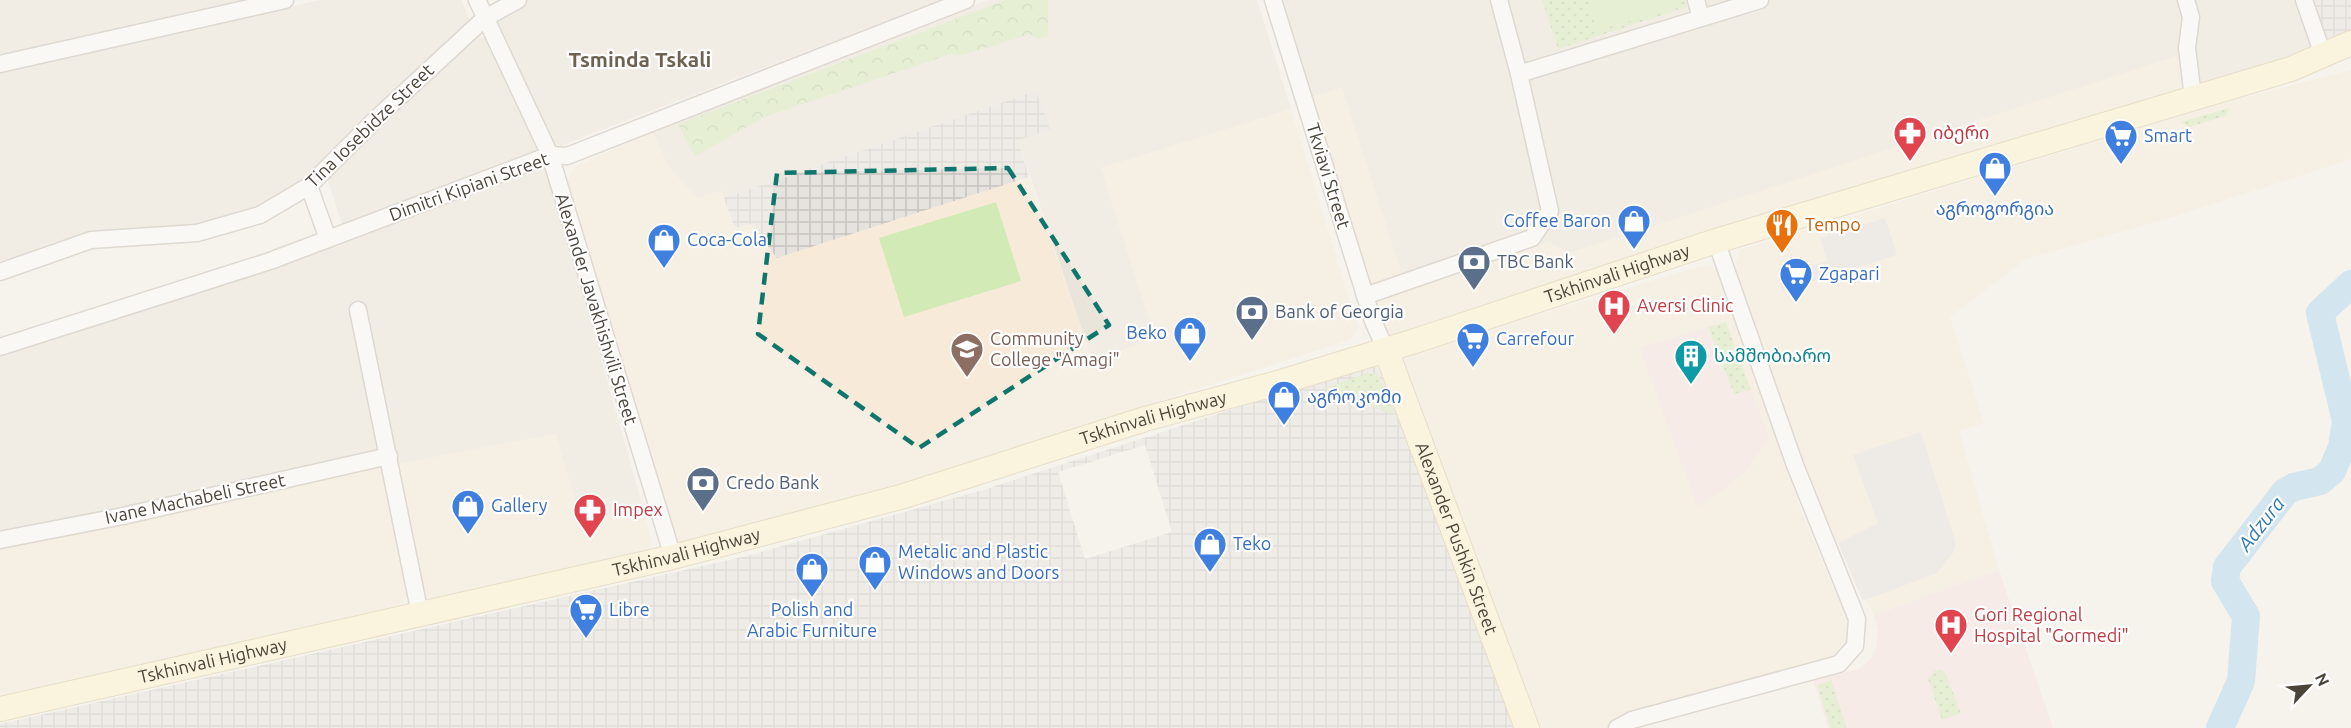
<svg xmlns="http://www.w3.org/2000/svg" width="2351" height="728" viewBox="0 0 2351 728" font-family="Ubuntu,'Noto Sans Georgian',sans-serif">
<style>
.residential{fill:#eae5da}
.commercial{fill:#f7ead8}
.industrial{fill:url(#industrial-grid);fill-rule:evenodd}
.medical{fill:#f6e3e0}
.grass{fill:url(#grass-dots)}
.forest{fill:url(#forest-crowns)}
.pitch{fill:#d2eab5}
.parking{fill:#e5e3e0}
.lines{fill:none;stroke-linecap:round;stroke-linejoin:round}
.river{stroke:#a9d4f2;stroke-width:28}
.minor-casing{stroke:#c2bbae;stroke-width:19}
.secondary-casing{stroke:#d6c79b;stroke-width:26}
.minor{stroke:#fff;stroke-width:16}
.secondary{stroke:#fff3cd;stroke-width:24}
.marked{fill:none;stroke:#0f766e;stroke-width:4.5;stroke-dasharray:12 8;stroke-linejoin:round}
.labels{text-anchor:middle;stroke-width:4.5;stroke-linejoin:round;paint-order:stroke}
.street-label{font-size:18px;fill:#4b4439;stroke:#fff}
.health-label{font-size:18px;fill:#be3a42;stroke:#fff;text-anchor:start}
.shop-label{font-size:18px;fill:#366cbe;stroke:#fff;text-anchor:start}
.food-label{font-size:18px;fill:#c56008;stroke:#fff;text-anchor:start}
.service-label{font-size:18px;fill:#4e5e75;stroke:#fff;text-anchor:start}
.education-label{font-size:18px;fill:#785e54;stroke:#fff;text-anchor:start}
.culture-label{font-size:18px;fill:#0d838f;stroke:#fff;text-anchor:start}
.water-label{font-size:20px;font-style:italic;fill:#2e7ab2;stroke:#fff}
.quarter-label{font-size:21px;font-weight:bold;fill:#6e6250;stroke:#fff}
</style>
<defs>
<pattern id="industrial-grid" width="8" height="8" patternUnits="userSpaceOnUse" patternTransform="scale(1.5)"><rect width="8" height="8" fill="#e6e2dd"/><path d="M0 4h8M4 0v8" fill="none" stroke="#c7c3be"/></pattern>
<pattern id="grass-dots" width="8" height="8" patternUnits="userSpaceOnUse" patternTransform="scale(1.5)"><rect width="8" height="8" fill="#d2eab5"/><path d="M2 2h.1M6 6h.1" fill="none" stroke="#b6ca9c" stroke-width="1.8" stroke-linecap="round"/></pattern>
<pattern id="forest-crowns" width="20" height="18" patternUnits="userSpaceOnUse" patternTransform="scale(1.5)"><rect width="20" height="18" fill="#d2eab5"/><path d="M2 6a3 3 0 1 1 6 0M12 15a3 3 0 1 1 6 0" fill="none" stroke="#b6ca9c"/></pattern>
</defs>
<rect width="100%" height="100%" fill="#f6f3ec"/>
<g class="residential">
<polygon points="0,0 256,0 0,56"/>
<polygon points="320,0 461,0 471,23 286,196 235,218 183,231 104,231 50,243 0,265 0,71"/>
<polygon points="528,0 940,0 560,146 553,143 493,24 496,17"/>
<polygon points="988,0 1257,0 1291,109 1101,168 1155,339 1092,360 1018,140 1036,91 724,198 721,191 697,198 668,166 653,132"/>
<polygon points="1281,0 2297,0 2315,51 2190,90 1568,253 1548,242 1405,287 1342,88 1311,97"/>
<polygon points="479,36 484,38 539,150 535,154 343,227 327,178"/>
<polygon points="541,168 548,170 643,508 582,524 555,434 398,464 395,451 0,537 0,356 257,272"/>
</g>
<g class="commercial">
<polygon points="2176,56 2183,61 2190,90 1400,336 1383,331 1311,97 1342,87 1406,287 1548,242 1569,253"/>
<polygon points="2351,70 2351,159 2173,217 2026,259 1950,317 1984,423 1959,431 1999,570 1874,615 1808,482 1735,268 1740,250 2226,102"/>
<polygon points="1291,109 1358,329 1349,340 1174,396 914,485 673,545 567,181 576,166 653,132 668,166 697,198 722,191 735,228 749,224 777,258 1029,177 1092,360 1155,339 1101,168"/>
<polygon points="1708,264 1722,273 1801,511 1847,621 1847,641 1833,656 1638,714 1607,728 1535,728 1402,361 1413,352"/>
<polygon points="556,434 582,524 643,508 652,544 648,551 423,602 398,464"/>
<polygon points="382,467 407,598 401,605 0,695 0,545"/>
</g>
<g class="industrial">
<polygon points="2309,0 2351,0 2351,36 2331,45 2321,35"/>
<polygon points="1036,91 1050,129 1018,140 1029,177 777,258 750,224 735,228 724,198"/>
<path d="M1366 366 1379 367 1389 378 1518 728H0V724L747 556 983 490ZM1145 445 1172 532 1085 559 1058 472Z"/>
</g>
<g class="medical">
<polygon points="1708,327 1734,394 1751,390 1769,438 1745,472 1698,508 1640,348"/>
<polygon points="1999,570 2053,728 1828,728 1813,681 1858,669 1870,660 1876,648 1878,632 1874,615"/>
</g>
<g class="grass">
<polygon points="1542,0 1685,0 1687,7 1558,49"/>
<polygon points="2229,108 2225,116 2189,127 2181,122"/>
<polygon points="1726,322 1751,390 1734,394 1708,327"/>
<polygon points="1369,373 1376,374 1380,378 1395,415 1324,388"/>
<polygon points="1940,670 1945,672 1961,713 1942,720 1928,679 1934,671"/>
<polygon points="1831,680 1847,728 1831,728 1817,685"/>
</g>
<polygon class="forest" points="1006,0 1048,0 1048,36 1038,39 1030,34 963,55 951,54 767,116 695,156 678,124"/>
<g class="pitch">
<polygon points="1588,0 1677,0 1679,6 1597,31"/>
<polygon points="996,202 1021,281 904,317 879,238"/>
</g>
<g class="parking">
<polygon points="1885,218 1897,255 1783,291 1778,277 1827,261 1820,238"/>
<polygon points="1921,432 1956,544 1953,553 1937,573 1863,601 1838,543 1878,523 1853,455"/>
</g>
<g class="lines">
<polyline class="river" points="2220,728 2241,681 2246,616 2225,581 2227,567 2285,492 2294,487 2320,481 2332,471 2342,447 2346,421 2320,313 2351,284"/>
<defs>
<g id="minor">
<polyline points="477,0 550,155 673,557"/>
<polyline points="1273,0 1373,321 1386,350"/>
<polyline points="1696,0 1701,18"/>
<polyline points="2186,0 2191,17 2187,48 2193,98"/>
<polyline points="2304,0 2323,55"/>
<polyline points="0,64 285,0"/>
<polyline points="1519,74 1760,0"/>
<polyline points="309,186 328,239"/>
<polyline points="0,272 91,240 197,233 260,215 309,186 379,116 485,18 518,0"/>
<polyline points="1365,296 1532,238 1550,211 1519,74 1499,0"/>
<polyline points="358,310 420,614"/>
<polyline points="0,347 270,261 550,155 567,156 966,0"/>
<polyline points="0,540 123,516 389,456"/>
<polyline points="1617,728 1632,720 1839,664 1855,646 1857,619 1795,465 1716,241"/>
</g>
<g id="secondary">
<path id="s1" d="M1386 350 1527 728"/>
<path id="s2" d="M0 709 673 557 904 496 1145 419 1281 382 1415 341 1716 241 2291 69 2351 43"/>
</g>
</defs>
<use href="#minor" class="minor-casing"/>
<use href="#secondary" class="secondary-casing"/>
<use href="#minor" class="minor"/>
<use href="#secondary" class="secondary"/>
</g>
<path d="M0 0H2351V728H0ZM1008 168 1109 325 919 448 758 334 777 173Z" fill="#f6f3ec" fill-opacity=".55" fill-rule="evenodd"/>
<path class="marked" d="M1008 168 1109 325 919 448 758 334 777 173Z"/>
<defs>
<symbol id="pharmacy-pin" viewBox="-11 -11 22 30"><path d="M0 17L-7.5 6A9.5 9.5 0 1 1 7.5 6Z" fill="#e0444e" stroke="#fff"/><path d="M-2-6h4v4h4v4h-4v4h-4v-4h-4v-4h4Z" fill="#fff"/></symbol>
<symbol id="supermarket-pin" viewBox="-11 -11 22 30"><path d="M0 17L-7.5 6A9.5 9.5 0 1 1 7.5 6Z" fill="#3f7fe0" stroke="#fff"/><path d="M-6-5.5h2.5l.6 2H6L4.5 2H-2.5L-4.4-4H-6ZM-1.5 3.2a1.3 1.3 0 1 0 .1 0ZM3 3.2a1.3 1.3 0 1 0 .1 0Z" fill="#fff"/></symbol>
<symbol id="shop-pin" viewBox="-11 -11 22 30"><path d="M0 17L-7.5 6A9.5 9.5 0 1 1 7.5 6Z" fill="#3f7fe0" stroke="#fff"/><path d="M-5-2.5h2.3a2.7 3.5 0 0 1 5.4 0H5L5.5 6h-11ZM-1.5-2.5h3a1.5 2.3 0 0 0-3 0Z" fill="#fff"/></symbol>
<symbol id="restaurant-pin" viewBox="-11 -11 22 30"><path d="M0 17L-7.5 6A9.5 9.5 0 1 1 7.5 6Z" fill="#e8710a" stroke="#fff"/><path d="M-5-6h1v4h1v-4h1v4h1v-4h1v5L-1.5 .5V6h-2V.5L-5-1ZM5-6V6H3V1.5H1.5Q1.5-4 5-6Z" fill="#fff"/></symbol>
<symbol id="bank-pin" viewBox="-11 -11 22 30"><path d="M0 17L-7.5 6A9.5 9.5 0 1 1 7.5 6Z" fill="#5c6f8a" stroke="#fff"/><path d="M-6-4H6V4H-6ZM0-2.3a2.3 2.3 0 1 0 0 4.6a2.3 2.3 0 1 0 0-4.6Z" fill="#fff"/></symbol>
<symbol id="hospital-pin" viewBox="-11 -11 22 30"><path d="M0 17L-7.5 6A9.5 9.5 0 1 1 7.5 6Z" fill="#e0444e" stroke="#fff"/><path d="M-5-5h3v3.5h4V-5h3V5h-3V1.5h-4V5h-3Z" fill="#fff"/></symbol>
<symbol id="university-pin" viewBox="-11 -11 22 30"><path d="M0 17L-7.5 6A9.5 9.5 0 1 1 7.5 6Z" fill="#8d6e63" stroke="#fff"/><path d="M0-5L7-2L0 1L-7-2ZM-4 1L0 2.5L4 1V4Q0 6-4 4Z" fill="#fff"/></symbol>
<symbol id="building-pin" viewBox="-11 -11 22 30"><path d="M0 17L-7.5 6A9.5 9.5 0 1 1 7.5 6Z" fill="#0f9aa8" stroke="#fff"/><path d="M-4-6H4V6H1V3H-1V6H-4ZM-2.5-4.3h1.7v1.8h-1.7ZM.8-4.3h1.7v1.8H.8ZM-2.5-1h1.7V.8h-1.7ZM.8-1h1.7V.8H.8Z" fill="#fff"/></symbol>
</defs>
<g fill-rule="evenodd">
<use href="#pharmacy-pin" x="1891" y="114" width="38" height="52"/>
<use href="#supermarket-pin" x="2102" y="117" width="38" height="52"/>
<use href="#shop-pin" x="1976" y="149" width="38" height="52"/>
<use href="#shop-pin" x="1615" y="202" width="38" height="52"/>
<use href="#restaurant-pin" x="1763" y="206" width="38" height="52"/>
<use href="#shop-pin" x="645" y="221" width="38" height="52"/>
<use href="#bank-pin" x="1455" y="243" width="38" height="52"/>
<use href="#supermarket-pin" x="1777" y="255" width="38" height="52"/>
<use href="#hospital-pin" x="1595" y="287" width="38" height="52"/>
<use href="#bank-pin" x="1233" y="293" width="38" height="52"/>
<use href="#shop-pin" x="1171" y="314" width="38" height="52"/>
<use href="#supermarket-pin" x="1454" y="320" width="38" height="52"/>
<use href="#university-pin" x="948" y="330" width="38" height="52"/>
<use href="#building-pin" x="1672" y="337" width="38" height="52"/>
<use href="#shop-pin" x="1265" y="378" width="38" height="52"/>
<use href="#bank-pin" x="684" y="464" width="38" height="52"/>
<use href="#shop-pin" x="449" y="487" width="38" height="52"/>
<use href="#pharmacy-pin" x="571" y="491" width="38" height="52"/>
<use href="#shop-pin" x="1191" y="525" width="38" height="52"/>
<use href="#shop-pin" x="856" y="543" width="38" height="52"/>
<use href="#shop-pin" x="793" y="550" width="38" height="52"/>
<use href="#supermarket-pin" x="567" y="591" width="38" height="52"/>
<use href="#hospital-pin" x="1932" y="606" width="38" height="52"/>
</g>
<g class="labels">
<g class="street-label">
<text transform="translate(370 126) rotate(-44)" y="6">Tina Iosebidze Street</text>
<text transform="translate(1328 176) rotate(73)" y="6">Tkviavi Street</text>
<text transform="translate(469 187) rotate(-20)" y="6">Dimitri Kipiani Street</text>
<text dy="6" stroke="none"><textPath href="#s2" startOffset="1676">Tskhinvali Highway</textPath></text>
<text transform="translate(596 309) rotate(73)" y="6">Alexander Javakhishvili Street</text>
<text dy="6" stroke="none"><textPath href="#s2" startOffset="1190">Tskhinvali Highway</textPath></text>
<text transform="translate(195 499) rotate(-12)" y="6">Ivane Machabeli Street</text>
<text dy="6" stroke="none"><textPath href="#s1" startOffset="201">Alexander Pushkin Street</textPath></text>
<text dy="6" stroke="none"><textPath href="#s2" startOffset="704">Tskhinvali Highway</textPath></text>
<text dy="6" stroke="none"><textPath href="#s2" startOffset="218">Tskhinvali Highway</textPath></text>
</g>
<g class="health-label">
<text x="1933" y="139">იბერი</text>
<text x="1637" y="312">Aversi Clinic</text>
<text x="613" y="516">Impex</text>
<text x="1974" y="621">Gori Regional<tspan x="1974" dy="21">Hospital "Gormedi"</tspan></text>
</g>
<g class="shop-label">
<text x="2144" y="142">Smart</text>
<text x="1995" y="215" text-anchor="middle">აგროგორგია</text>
<text x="1611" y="227" text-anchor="end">Coffee Baron</text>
<text x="687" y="246">Coca-Cola</text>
<text x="1819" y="280">Zgapari</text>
<text x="1167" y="339" text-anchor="end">Beko</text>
<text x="1496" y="345">Carrefour</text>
<text x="1307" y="403">აგროკომი</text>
<text x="491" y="512">Gallery</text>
<text x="1233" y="550">Teko</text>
<text x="898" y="558">Metalic and Plastic<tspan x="898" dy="21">Windows and Doors</tspan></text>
<text x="609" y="616">Libre</text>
<text x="812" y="616" text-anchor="middle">Polish and<tspan x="812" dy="21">Arabic Furniture</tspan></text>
</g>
<g class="food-label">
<text x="1805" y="231">Tempo</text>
</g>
<g class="service-label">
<text x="1497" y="268">TBC Bank</text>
<text x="1275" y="318">Bank of Georgia</text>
<text x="726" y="489">Credo Bank</text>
</g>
<g class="education-label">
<text x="990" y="345">Community<tspan x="990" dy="21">College "Amagi"</tspan></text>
</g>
<g class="culture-label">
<text x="1714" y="362">სამშობიარო</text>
</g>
<g class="water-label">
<text transform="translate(2261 524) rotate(-52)" y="7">Adzura</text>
</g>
<g class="quarter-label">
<text x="640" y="67">Tsminda Tskali</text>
</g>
</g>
<g transform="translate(2309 686) rotate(64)" stroke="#ffffff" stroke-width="4.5" paint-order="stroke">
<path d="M0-4.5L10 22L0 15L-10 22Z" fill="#4b4439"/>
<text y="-9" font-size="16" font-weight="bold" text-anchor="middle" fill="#4b4439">N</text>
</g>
</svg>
